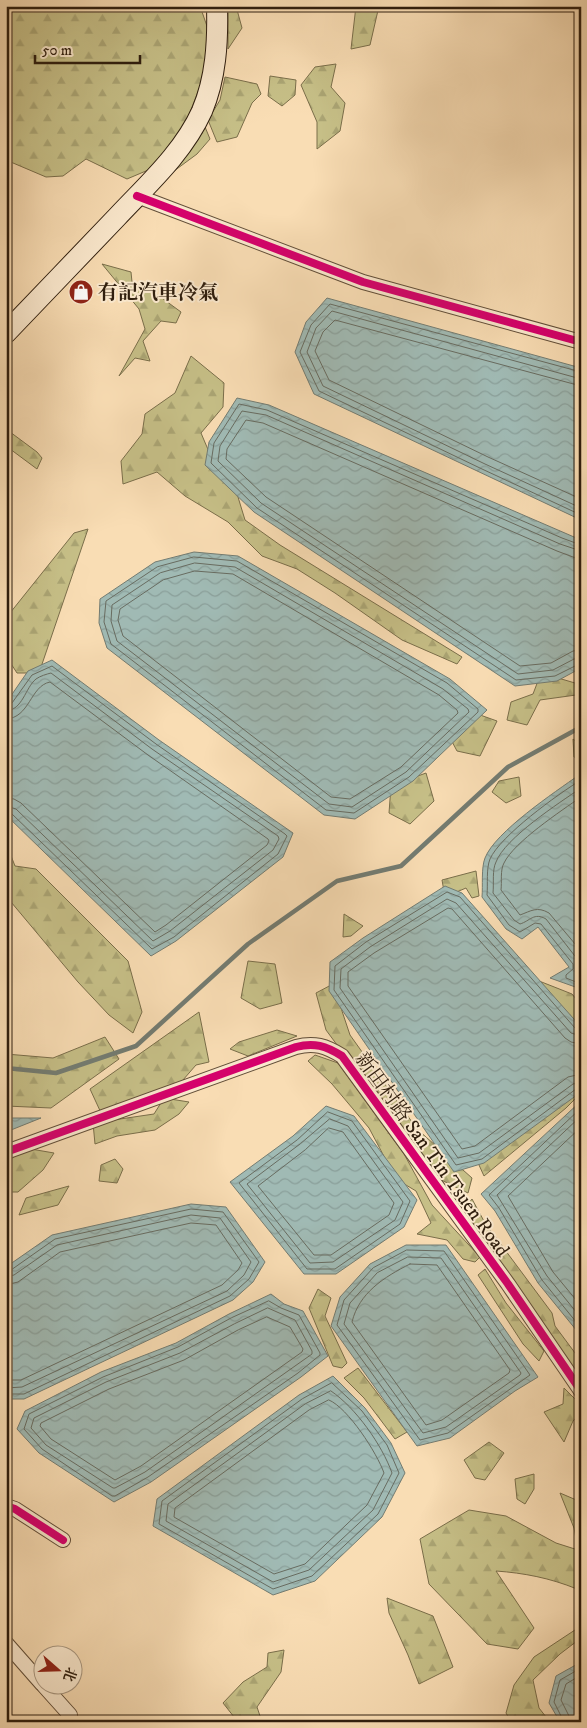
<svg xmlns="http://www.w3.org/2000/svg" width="587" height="1728" viewBox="0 0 587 1728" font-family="'IM FELL DW Pica','Noto Serif SC',serif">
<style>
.forest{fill:url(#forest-firs);stroke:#7a6e4a}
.water{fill:url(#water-waves);stroke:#737c72}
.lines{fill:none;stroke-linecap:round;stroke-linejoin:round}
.shore{stroke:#686c61;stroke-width:1}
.stream{stroke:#737c72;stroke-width:4.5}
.minor-casing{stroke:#624e38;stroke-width:16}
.secondary-casing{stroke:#2f1e0e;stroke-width:22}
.minor{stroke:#fbe9ce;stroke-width:14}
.secondary{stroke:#fbe9ce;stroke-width:20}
.cycleway-casing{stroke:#fbe9ce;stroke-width:11}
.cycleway{stroke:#d6006c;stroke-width:8}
.labels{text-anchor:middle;stroke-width:4;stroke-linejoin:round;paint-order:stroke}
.poi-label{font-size:20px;font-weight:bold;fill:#2f1e0e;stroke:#fbe9ce;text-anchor:start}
.street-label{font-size:20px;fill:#2f1e0e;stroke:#fbe9ce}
</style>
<defs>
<pattern id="forest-firs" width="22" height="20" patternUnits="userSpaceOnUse" patternTransform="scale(1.25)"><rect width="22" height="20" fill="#c6bf87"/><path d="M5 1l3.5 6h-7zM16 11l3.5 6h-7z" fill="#aaa473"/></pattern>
<pattern id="water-waves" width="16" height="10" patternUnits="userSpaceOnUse" patternTransform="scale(1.25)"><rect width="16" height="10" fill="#a0bab4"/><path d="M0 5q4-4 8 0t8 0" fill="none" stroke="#8a9f9a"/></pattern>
</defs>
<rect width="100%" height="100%" fill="#f9ddb4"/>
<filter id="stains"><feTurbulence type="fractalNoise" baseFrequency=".004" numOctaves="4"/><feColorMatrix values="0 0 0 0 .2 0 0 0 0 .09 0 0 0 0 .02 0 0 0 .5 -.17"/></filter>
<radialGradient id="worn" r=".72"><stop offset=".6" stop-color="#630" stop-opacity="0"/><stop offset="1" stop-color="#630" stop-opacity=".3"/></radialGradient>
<g class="forest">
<polygon points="6,6 200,6 209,32 206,71 185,125 153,168 127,179 86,159 63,176 46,177 6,160"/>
<polygon points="228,6 236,6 242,28 228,49"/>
<polygon points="356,6 379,6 370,45 351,49"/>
<polygon points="336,64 331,87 345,103 340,131 317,149 317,122 301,85 315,67"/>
<polygon points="270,76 296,80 295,95 282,106 268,96"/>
<polygon points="225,77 257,84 261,94 252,103 237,137 217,142 208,120 220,100"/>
<polygon points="198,110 210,139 197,154 174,171"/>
<polygon points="102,264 131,272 132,282 151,290 181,312 176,323 161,321 143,341 150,361 135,358 119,376 145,329 139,309"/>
<polygon points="191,356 224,383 223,407 201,433 215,466 231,474 245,520 280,545 462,657 457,664 402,640 335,593 297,569 262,556 228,522 185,496 157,472 123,484 121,461 142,434 145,414 175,393"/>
<polygon points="6,429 37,452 42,458 37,469 6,446"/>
<polygon points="88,529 39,673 17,673 6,656 6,618 74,533"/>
<polygon points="541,673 575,683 576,695 540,700 527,725 507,720 511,702 533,694"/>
<polygon points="466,710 497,721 480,756 457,751 448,734"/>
<polygon points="573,739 581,745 581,759 574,757"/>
<polygon points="426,773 434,801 410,824 389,813 391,786"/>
<polygon points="519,777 521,796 506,803 492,792 499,781"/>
<polygon points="6,843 15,866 36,869 128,961 142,1012 133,1033 109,1015 78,982 6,896"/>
<polygon points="476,871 479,896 472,898 466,888 445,897 442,880"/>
<polygon points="344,914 363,926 351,936 343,937"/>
<polygon points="248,961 275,964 282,1003 260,1009 241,998"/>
<polygon points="534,979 572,994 581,1005 581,1032"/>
<polygon points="333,984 350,1035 417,1129 472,1178 468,1193 435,1177 326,1030 316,993"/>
<polygon points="199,1012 209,1062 196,1065 176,1088 102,1115 90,1089"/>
<polygon points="277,1030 297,1036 248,1056 230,1049 239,1042"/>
<polygon points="105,1037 119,1059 51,1108 6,1106 6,1054 53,1058"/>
<polygon points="315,1055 338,1063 404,1154 432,1205 480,1257 475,1262 463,1259 447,1240 417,1234 431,1223 416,1191 396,1179 369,1128 332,1084 308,1061"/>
<polygon points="581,1075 581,1093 566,1108 484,1176 474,1154"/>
<polygon points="164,1098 189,1102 179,1114 155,1130 117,1136 95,1144 93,1123 154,1114"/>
<polygon points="25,1148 54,1153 43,1170 18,1192 6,1192 6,1163"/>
<polygon points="115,1159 123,1169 117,1183 99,1181 101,1165"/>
<polygon points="69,1186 58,1205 19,1215 26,1198"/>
<polygon points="472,1199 485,1223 552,1313 555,1326 581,1361 581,1370 575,1374 462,1212"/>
<polygon points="485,1269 506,1303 544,1351 539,1361 523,1344 478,1275"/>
<polygon points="318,1289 331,1298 325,1316 347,1363 342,1368 333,1366 309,1308"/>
<polygon points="358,1368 407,1432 395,1439 364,1398 344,1378"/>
<polygon points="564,1388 581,1405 581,1414 573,1421 564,1442 544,1412 563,1404"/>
<polygon points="489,1442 504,1453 485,1480 475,1478 464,1460"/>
<polygon points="534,1474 534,1489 525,1504 517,1499 515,1479"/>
<path d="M560 1493 581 1502V1587L577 1589C550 1578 524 1573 496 1571L534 1628 518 1649 487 1644 429 1584 420 1539 469 1510 506 1516 556 1543 578 1550 574 1528Z"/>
<polygon points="387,1598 433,1616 453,1667 419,1684 408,1655 389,1613"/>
<polygon points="581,1626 581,1638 560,1654 533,1680 539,1708 550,1722 511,1722 506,1713 514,1685 534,1657"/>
<polygon points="284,1650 281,1672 257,1707 262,1722 238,1722 223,1703 243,1682 267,1667 268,1653"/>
</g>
<g class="water">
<polygon points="327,298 581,368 581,520 314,394 295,352 306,322"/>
<polygon points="237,398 269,405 581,540 581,668 557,681 515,686 254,512 205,465 209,442"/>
<polygon points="194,552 238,556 450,679 487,710 413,781 355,819 324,815 107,648 99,623 100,599 155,562"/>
<polygon points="52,660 159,740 293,833 283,857 176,941 151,956 6,815 6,703 28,671"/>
<path d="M579 775 581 776V989L550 978 569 967 538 927 522 939 506 929 482 897C483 886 481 868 485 858 495 832 555 792 579 775Z"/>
<polygon points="445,886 462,893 581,1027 581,1092 484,1163 454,1172 329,991 330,962 363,938"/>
<polygon points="581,1101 581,1336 538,1283 495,1211 481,1194"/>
<polygon points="326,1106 354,1116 417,1200 404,1227 336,1274 304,1274 230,1182 293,1136"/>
<polygon points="6,1118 41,1118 6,1132"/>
<polygon points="191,1204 226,1207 265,1262 253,1282 233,1300 24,1399 6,1399 6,1267 52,1235"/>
<polygon points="406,1245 446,1245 538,1377 515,1391 450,1438 417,1446 331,1326 340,1297 370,1264"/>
<polygon points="271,1294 284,1304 303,1311 328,1356 301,1377 151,1482 114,1502 39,1453 17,1429 25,1411 101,1372 176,1343 229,1314"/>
<polygon points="333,1376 365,1408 391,1443 405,1473 382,1517 315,1581 273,1595 153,1526 157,1499 299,1395"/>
<polygon points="581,1662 581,1722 560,1722 549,1703 556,1676"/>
</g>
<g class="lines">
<g class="shore">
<polyline points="581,372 330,304 311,325 300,352 319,391 482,469 581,515"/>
<polyline points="581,379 332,311 316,328 307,352 323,386 485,464 581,508"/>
<polyline points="581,386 335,320 323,332 315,351 329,380 488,457 581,499"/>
<polyline points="581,545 562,538 267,410 239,404 214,443 211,463 257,508 516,680 555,676 577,665 581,664"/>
<polyline points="581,551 560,544 266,415 242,411 220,446 218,461 261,503 518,674 553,670 574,659 581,658"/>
<polygon points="194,557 237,561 447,683 478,709 478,712 409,777 354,813 326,810 111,644 104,622 106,601 157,567"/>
<polyline points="581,559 573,557 557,551 263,423 246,420 227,449 226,459 266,497 520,666 551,663 573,651 581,650"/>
<polygon points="195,563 235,567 443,689 468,709 469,712 406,772 352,807 329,804 117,641 111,621 112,605 160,573"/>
<polygon points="195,571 233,574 439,695 457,710 458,713 401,767 350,799 331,797 123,636 118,620 120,609 163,580"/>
<polyline points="6,705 12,703 32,675 52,666 156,744 285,834 287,836 278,854 174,937 152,949 12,814 6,812"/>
<path d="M6 711C23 710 25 688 36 679 40 676 47 674 51 673L152 749 278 836 279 839 273 850 170 931 153 941 16 809 6 806"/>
<path d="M6 719C30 718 30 686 50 682L148 755 268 839 269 841 267 845 166 925 155 932 21 803 14 799 6 798"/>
<path d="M581 780C558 794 500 836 490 859 486 869 488 884 487 895L509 925 520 932 535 923 541 924 573 964V969L566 975V978L581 984"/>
<path d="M581 788C559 803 505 838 496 862 492 870 494 883 493 893L514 920 520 924C530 921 534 912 546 919L578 960 580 967 578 975 581 977"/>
<path d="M581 797C561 811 514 842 504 863 500 870 502 882 501 890L520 915C531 911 537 906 549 913L581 951"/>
<polyline points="581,1030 575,1028 460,897 447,892 366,942 335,966 334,990 456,1165 482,1159 576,1089 581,1088"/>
<polyline points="581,1036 571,1033 456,903 447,899 370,947 341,969 340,988 458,1158 479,1153 573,1084 581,1082"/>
<polyline points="581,1044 571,1042 565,1038 452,909 448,908 374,953 348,972 348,986 462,1149 475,1146 568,1077 581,1074"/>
<polyline points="581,1108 489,1195 499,1208 542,1280 581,1328"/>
<polygon points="328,1112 352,1121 410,1201 400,1224 335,1269 307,1269 239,1183 297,1140"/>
<polyline points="581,1116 497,1195 547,1276 581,1318"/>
<polygon points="330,1119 348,1126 403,1202 395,1220 333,1262 310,1263 247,1184 300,1144"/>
<polyline points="581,1127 508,1196 553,1272 581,1306"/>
<polygon points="329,1128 343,1132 394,1203 389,1215 331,1255 314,1255 258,1186 305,1150"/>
<polygon points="407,1250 444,1251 530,1375 448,1433 420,1440 337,1325 344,1300 373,1268"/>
<polygon points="408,1257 441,1258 521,1373 520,1375 446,1427 423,1433 344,1324 350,1303 377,1273"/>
<path d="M410 1264 437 1265 510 1370 509 1373 442 1420 426 1425 352 1322C359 1293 384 1277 410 1264Z"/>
<polyline points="6,1271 11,1270 55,1239 191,1209 223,1212 259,1262 249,1279 230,1296 24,1394 6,1394"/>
<polyline points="6,1277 14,1275 57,1245 191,1215 220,1218 251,1262 244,1275 227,1291 22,1387 6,1388"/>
<polyline points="6,1285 18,1282 60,1252 191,1223 216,1225 242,1263 238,1270 222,1285 21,1380 6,1380"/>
<polygon points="269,1301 281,1308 299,1315 320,1353 320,1355 298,1373 148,1477 115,1496 112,1496 42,1449 24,1429 29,1414 103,1377 178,1347 231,1318"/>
<polygon points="268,1308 295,1320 312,1351 312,1354 145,1472 115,1488 113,1488 46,1445 31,1428 34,1418 106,1382 180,1353 234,1324"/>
<polygon points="267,1317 290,1327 303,1349 302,1352 141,1466 115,1480 51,1439 40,1426 41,1423 109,1389 184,1360 238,1330"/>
<polygon points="332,1383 362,1411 387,1445 399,1473 378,1514 312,1576 273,1589 159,1524 162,1501 302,1399"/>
<path d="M331 1391C356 1408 382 1445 392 1473L373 1510 309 1570 273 1582 166 1521 168 1504 305 1404Z"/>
<path d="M329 1400C348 1408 377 1453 384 1473L367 1505 305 1564 274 1574 174 1517 175 1508 309 1410Z"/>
<polyline points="564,1722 554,1702 560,1680 581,1668"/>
<polyline points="570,1722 569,1716 561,1700 566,1684 581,1675"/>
</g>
<polyline class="stream" points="6,1068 56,1073 136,1046 248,944 337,881 401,866 508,767 581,727"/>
<defs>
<g id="minor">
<polyline points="137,196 363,282 581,342"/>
<path d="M6 1152 296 1047C314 1042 326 1046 342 1056L508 1284 581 1391"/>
<polyline points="6,1506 15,1509 63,1540"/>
<polyline points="6,1643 42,1684"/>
<polyline points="44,1686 70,1715"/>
</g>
<path id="secondary" d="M6 333C43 294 80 256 117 217 147 185 183 153 202 111 216 78 218 42 217 6"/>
</defs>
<use href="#minor" class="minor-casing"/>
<use href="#secondary" class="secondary-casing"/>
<use href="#minor" class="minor"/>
<use href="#secondary" class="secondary"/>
<defs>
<g id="cycleway">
<polyline points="137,196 363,282 581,342"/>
<path d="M6 1152 296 1047C314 1042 326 1046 342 1056L508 1284 581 1391"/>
<polyline points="6,1506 15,1509 63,1540"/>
</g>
</defs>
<use href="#cycleway" class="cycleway-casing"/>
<use href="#cycleway" class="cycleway"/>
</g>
<defs>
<symbol id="shop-disc" viewBox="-11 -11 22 22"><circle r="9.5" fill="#8f2418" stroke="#fbe9ce"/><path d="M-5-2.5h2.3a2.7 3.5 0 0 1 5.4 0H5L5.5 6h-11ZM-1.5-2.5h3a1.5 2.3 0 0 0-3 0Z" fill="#fff"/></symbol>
</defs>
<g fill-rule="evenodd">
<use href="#shop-disc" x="67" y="278" width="28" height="28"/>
</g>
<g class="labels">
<g class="poi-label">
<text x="98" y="299">有記汽車冷氣</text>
</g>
<g class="street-label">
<text transform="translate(433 1154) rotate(54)" y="7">新田村路 San Tin Tsuen Road</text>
</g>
</g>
<rect width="587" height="1728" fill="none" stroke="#f9ddb4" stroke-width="25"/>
<rect x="8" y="8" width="572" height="1713" fill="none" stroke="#2f1e0e" stroke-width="2.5"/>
<rect x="12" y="12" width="562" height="1703" fill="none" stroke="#2f1e0e"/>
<g transform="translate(58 1670) rotate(110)"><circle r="24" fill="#fbe9ce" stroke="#a99881"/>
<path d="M0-4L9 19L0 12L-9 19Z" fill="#8f2418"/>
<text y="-8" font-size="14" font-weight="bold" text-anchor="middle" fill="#2f1e0e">北</text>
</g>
<path d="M35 55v8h105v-8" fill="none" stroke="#2f1e0e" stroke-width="2.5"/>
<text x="42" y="55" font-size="15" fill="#2f1e0e" stroke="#fbe9ce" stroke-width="4" paint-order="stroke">50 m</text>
<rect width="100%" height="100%" filter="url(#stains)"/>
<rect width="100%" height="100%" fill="url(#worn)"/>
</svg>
